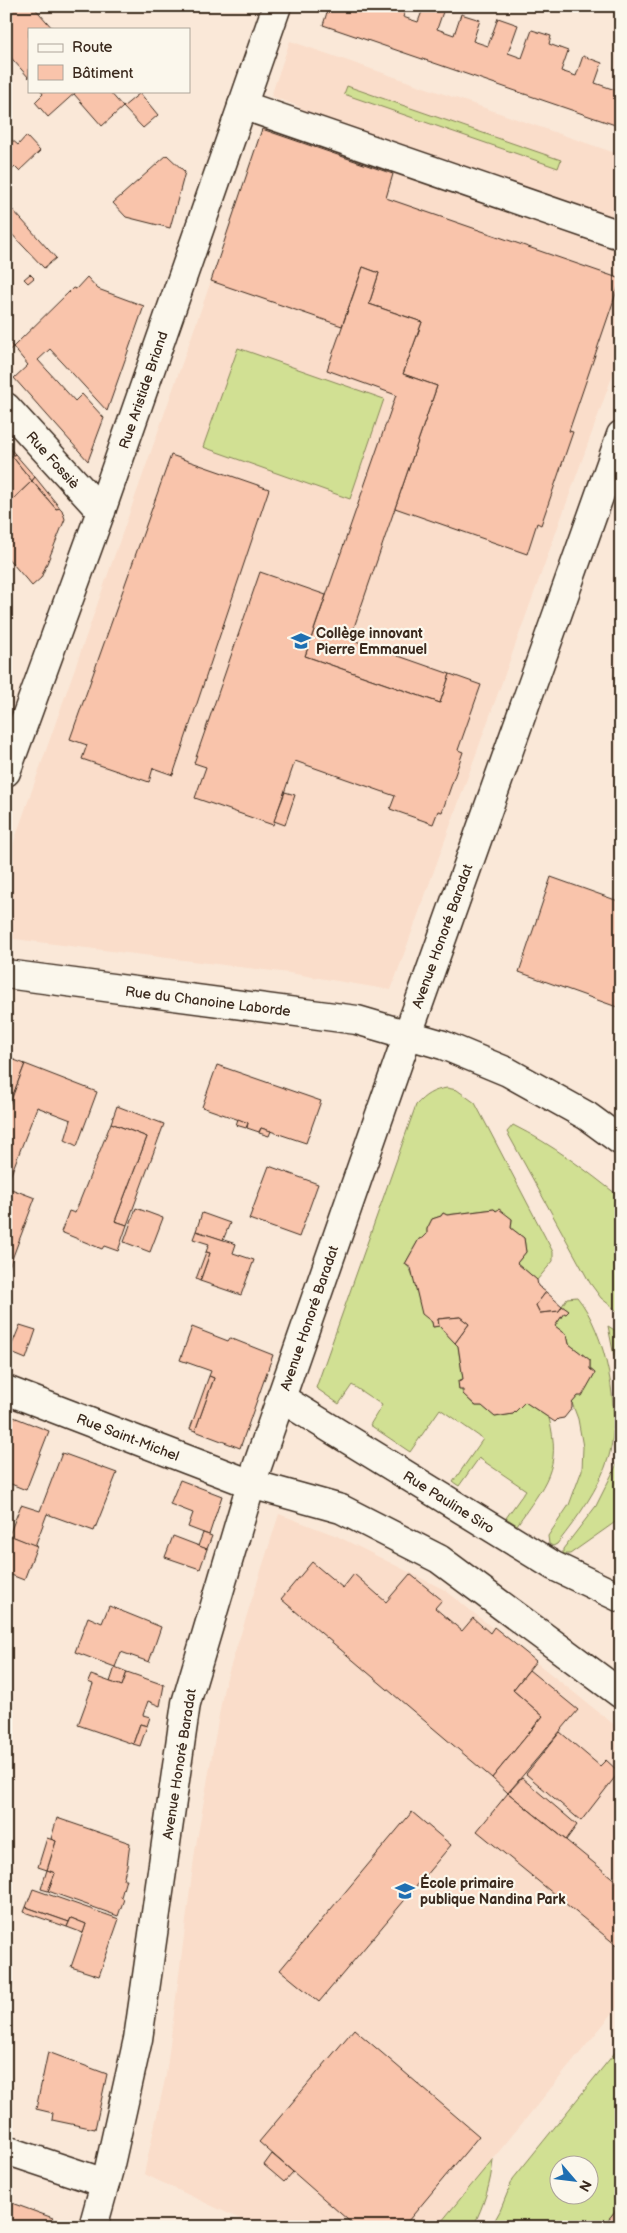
<svg xmlns="http://www.w3.org/2000/svg" width="627" height="2233" viewBox="0 0 627 2233" font-family="'Balsamiq Sans',sans-serif">
<style>
.built{fill:#faddca}
.grass{fill:#d1e093;stroke:#868558;fill-rule:evenodd}
.building{fill:#f9c4ab;stroke:#3b2a1e}
.lines{fill:none;stroke-linecap:round;stroke-linejoin:round}
.minor-casing{stroke:#3b2a1e;stroke-width:31}
.minor{stroke:#fbf7ec;stroke-width:28}
.labels{text-anchor:middle;stroke-width:4.5;stroke-linejoin:round;paint-order:stroke}
.street-label{font-size:14px;fill:#3b2a1e;stroke:#fbf7ec}
.poi-label{font-size:14px;font-weight:bold;fill:#3b2a1e;stroke:#fbf7ec;text-anchor:start}
</style>
<rect width="100%" height="100%" fill="#fae8d8"/>
<filter id="ink" filterUnits="userSpaceOnUse"><feTurbulence type="fractalNoise" baseFrequency=".02" numOctaves="2"/><feDisplacementMap in="SourceGraphic" scale="10" xChannelSelector="R" yChannelSelector="G"/><feConvolveMatrix kernelMatrix="1 2 1 2 8 2 1 2 1" color-interpolation-filters="sRGB"/></filter>
<g filter="url(#ink)">
<g class="built">
<polygon points="290,41 621,155 621,352 391,990 289,973 6,938 6,864 211,281 262,129 289,138 300,107 271,96"/>
<polygon points="279,1514 337,1536 445,1590 621,1730 621,2003 437,2227 257,2227 144,2174 166,2075 195,1851 224,1687"/>
</g>
<g class="grass">
<polygon points="347,86 561,160 558,168 344,94"/>
<polygon points="238,348 384,399 350,499 203,447"/>
<path d="M447 1088 457 1090 475 1103 553 1252V1261L537 1280 517 1263 526 1252 524 1238 511 1228 512 1219 494 1209 447 1215 443 1213 441 1216 432 1219 427 1229V1234L423 1238 419 1239 405 1264C415 1271 416 1291 420 1303 424 1312 432 1317 433 1327L439 1326 458 1346 463 1379 458 1381 463 1394 475 1406H482L495 1417 513 1414 525 1402 549 1418C562 1469 545 1484 517 1525L506 1518 526 1490 479 1458 459 1486 453 1482 483 1439 440 1409 410 1452 370 1425 382 1405 352 1385 339 1404 316 1388 416 1105C425 1095 433 1090 447 1088Z"/>
<path d="M513 1125C553 1145 586 1170 621 1198V1314L601 1298 590 1283 507 1132Z"/>
<path d="M577 1297C606 1332 622 1412 609 1456 599 1489 578 1517 557 1544L553 1546 549 1544 548 1536 569 1505 582 1470 583 1447 578 1419 572 1403 578 1396 582 1395 595 1373 590 1369V1360L569 1344 567 1335 555 1326 564 1313 566 1314 569 1311 562 1306 567 1298Z"/>
<polygon points="608,1326 621,1334 621,1391"/>
<polygon points="621,1456 621,1518 570,1554 563,1554 563,1549 596,1506"/>
<path d="M621 2045V2204L602 2227H491L500 2211 513 2179ZM560 2166H590V2196H560Z"/>
<path d="M493 2159C491 2184 484 2204 473 2227H437Z"/>
</g>
<g class="building">
<polygon points="7,6 33,6 53,29 29,29 29,78 6,52 6,19 13,13"/>
<polygon points="329,6 372,6 385,11 386,6 407,6 403,17 418,22 424,6 445,6 437,29 454,35 461,14 480,20 473,41 488,46 498,18 518,25 508,53 522,58 532,30 551,36 549,44 568,51 561,71 576,76 583,56 602,63 595,83 621,92 621,127 323,25"/>
<polygon points="538,6 554,6 553,10"/>
<polygon points="41,91 77,91 48,117 35,102 43,94"/>
<polygon points="77,91 109,91 123,107 102,126 74,94"/>
<polygon points="140,93 158,115 143,128 123,107"/>
<polygon points="262,129 393,174 386,198 621,279 569,431 573,432 541,525 537,523 527,554 395,508 437,386 403,374 422,322 369,304 379,273 363,267 342,326 211,281"/>
<polygon points="26,136 40,151 19,171 15,167 6,176 6,143 11,139 18,145"/>
<polygon points="167,155 185,172 170,228 126,217 113,203"/>
<polygon points="13,210 56,258 44,268 6,228 6,217"/>
<polygon points="363,267 379,273 369,304 422,322 403,374 437,386 350,639 450,674 440,703 305,656 396,395 327,370"/>
<polygon points="30,274 34,278 28,283 24,279"/>
<polygon points="87,277 98,289 144,306 107,411 50,349 38,360 75,401 82,394 104,418 88,461 14,378 28,365 13,347 73,288 76,289"/>
<polygon points="6,291 12,298 6,303"/>
<polygon points="6,339 13,347 6,353"/>
<polygon points="6,444 15,454 9,457 6,454"/>
<polygon points="6,454 9,457 12,456 32,481 6,506"/>
<polygon points="15,454 35,477 32,481 12,456"/>
<polygon points="171,455 269,489 173,775 153,768 149,782 82,759 87,745 70,739"/>
<polygon points="35,477 60,508 56,509 32,481"/>
<polygon points="32,481 56,509 60,508 62,510 65,519 41,578 32,586 6,556 6,506"/>
<polygon points="260,572 326,595 305,656 440,703 450,674 481,685 458,750 463,752 442,812 438,811 433,824 390,809 395,796 295,761 273,825 195,798 206,767 194,763"/>
<polygon points="285,792 295,795 285,825 274,821"/>
<polygon points="551,877 621,902 621,996 617,1007 519,972"/>
<polygon points="6,1057 25,1064 6,1113"/>
<polygon points="25,1064 97,1092 77,1146 65,1140 71,1120 37,1107 6,1187 35,1198 6,1275 6,1113"/>
<polygon points="217,1065 321,1101 306,1143 261,1128 259,1132 247,1128 248,1123 202,1107"/>
<polygon points="117,1106 164,1124 127,1225 115,1221 147,1137 111,1123"/>
<polygon points="238,1119 248,1123 246,1128 236,1125"/>
<polygon points="111,1123 147,1137 115,1221 127,1225 118,1251 104,1246 102,1249 61,1232 69,1211 75,1213"/>
<polygon points="261,1128 271,1131 269,1136 259,1133"/>
<polygon points="269,1166 318,1184 299,1237 249,1219"/>
<polygon points="136,1208 163,1218 150,1252 124,1242"/>
<polygon points="494,1209 496,1211 499,1209 512,1219 511,1228 524,1238 526,1252 517,1263 537,1280 538,1286 546,1292 536,1305 540,1313 559,1311 562,1306 569,1311 566,1314 564,1313 555,1326 567,1335 569,1344 590,1360 590,1369 595,1373 582,1396 578,1396 572,1403 572,1408 564,1418 558,1419 555,1422 525,1402 513,1414 495,1417 482,1406 476,1406 463,1394 463,1390 459,1390 458,1381 463,1379 458,1346 455,1343 469,1324 460,1317 438,1319 439,1326 433,1327 432,1322 422,1314 411,1268 405,1264 419,1239 423,1238 427,1234 427,1229 432,1219 441,1216 443,1213 447,1215"/>
<polygon points="202,1213 230,1223 223,1240 196,1231"/>
<polygon points="196,1231 236,1244 233,1253 254,1260 241,1295 200,1281 210,1253 206,1252 209,1244 193,1239"/>
<polygon points="206,1252 210,1253 200,1281 196,1279"/>
<polygon points="546,1292 562,1306 559,1311 540,1313 536,1305"/>
<polygon points="460,1317 469,1324 455,1343 439,1326 438,1319"/>
<polygon points="20,1325 36,1330 26,1359 9,1352"/>
<polygon points="192,1327 228,1341 230,1338 273,1355 240,1448 195,1431 214,1378 209,1376 211,1371 180,1360"/>
<polygon points="209,1376 214,1378 195,1431 190,1429"/>
<polygon points="6,1414 49,1431 26,1490 6,1482"/>
<polygon points="62,1453 117,1473 94,1531 47,1514 35,1546 9,1535 21,1505 40,1511"/>
<polygon points="180,1480 222,1496 209,1535 188,1527 193,1513 170,1504"/>
<polygon points="203,1533 212,1536 207,1549 198,1546"/>
<polygon points="9,1535 37,1546 24,1580 6,1573 6,1542"/>
<polygon points="173,1536 207,1549 200,1569 165,1557"/>
<polygon points="312,1562 343,1588 354,1574 386,1602 410,1574 442,1600 435,1608 462,1631 473,1618 490,1633 494,1627 536,1661 513,1690 543,1716 492,1778 281,1599"/>
<polygon points="109,1606 161,1627 149,1662 121,1652 115,1667 75,1652 88,1617 102,1623"/>
<polygon points="115,1667 127,1672 122,1686 110,1682"/>
<polygon points="529,1670 578,1710 508,1793 492,1778 543,1716 513,1690"/>
<polygon points="127,1672 164,1685 160,1706 148,1701 143,1715 150,1717 147,1726 140,1724 133,1744 78,1725 93,1684 88,1682 91,1675 122,1686"/>
<polygon points="140,1724 147,1726 140,1746 133,1744"/>
<polygon points="560,1732 600,1766 606,1760 619,1772 581,1821 526,1774"/>
<polygon points="522,1778 577,1825 566,1840 508,1793"/>
<polygon points="508,1793 621,1885 621,1949 477,1831"/>
<polygon points="412,1812 451,1845 319,2002 280,1970"/>
<polygon points="57,1818 130,1843 127,1866 123,1879 126,1879 121,1897 124,1899 118,1916 48,1891 55,1873 47,1870 56,1841 51,1839"/>
<polygon points="47,1838 56,1841 47,1870 38,1867"/>
<polygon points="47,1870 55,1873 48,1891 41,1889"/>
<polygon points="33,1889 119,1919 99,1976 71,1967 86,1924 71,1918 69,1922 26,1907"/>
<polygon points="26,1907 69,1922 67,1927 24,1912"/>
<polygon points="71,1918 86,1924 83,1933 67,1927"/>
<polygon points="354,2029 479,2136 403,2227 356,2227 259,2142"/>
<polygon points="48,2052 107,2074 95,2129 52,2120 53,2113 36,2109"/>
<polygon points="272,2154 293,2172 284,2182 264,2165"/>
<polygon points="6,2178 11,2179 6,2190"/>
<polygon points="6,2201 53,2218 50,2227 6,2227"/>
<polygon points="621,2204 621,2227 602,2227"/>
</g>
<g class="lines">
<defs>
<g id="minor">
<polyline points="242,105 614,233"/>
<polyline points="6,407 101,511"/>
<polyline points="6,772 101,511 277,6"/>
<polyline points="6,974 357,1020 443,1045 508,1072 587,1116 621,1141"/>
<polyline points="6,1390 251,1484 341,1509 439,1559 621,1694"/>
<polyline points="281,1398 554,1566 621,1598"/>
<polyline points="6,2150 105,2183"/>
<polyline points="93,2227 109,2169 138,2039 186,1703 251,1484 408,1034 621,435"/>
</g>
</defs>
<use href="#minor" class="minor-casing"/>
<use href="#minor" class="minor"/>
</g>
</g>
<defs>
<symbol id="school-bare" viewBox="-9 -9 18 18"><path d="M0-5L7-2L0 1L-7-2ZM-4 1L0 2.5L4 1V4Q0 6-4 4Z" fill="#1f6fb2" stroke="#fbf7ec" stroke-width="2.5" paint-order="stroke"/></symbol>
</defs>
<g fill-rule="evenodd">
<use href="#school-bare" x="287" y="627" width="28" height="28"/>
<use href="#school-bare" x="391" y="1877" width="28" height="28"/>
</g>
<g class="labels">
<g class="street-label">
<text transform="translate(143 390) rotate(-71)" y="5">Rue Aristide Briand</text>
<text transform="translate(53 460) rotate(48)" y="5">Rue Fossiè</text>
<text transform="translate(442 936) rotate(-70)" y="5">Avenue Honoré Baradat</text>
<text transform="translate(208 1001) rotate(7)" y="5">Rue du Chanoine Laborde</text>
<text transform="translate(309 1318) rotate(-71)" y="5">Avenue Honoré Baradat</text>
<text transform="translate(128 1437) rotate(21)" y="5">Rue Saint-Michel</text>
<text transform="translate(449 1502) rotate(32)" y="5">Rue Pauline Siro</text>
<text transform="translate(179 1764) rotate(-81)" y="5">Avenue Honoré Baradat</text>
</g>
<g class="poi-label">
<text x="316" y="638">Collège innovant<tspan x="316" dy="16">Pierre Emmanuel</tspan></text>
<text x="420" y="1888">École primaire<tspan x="420" dy="16">publique Nandina Park</tspan></text>
</g>
</g>
<rect width="627" height="2233" fill="none" stroke="#fbf7ec" stroke-width="25"/>
<rect x="12" y="12" width="602" height="2208" fill="none" stroke="#3b2a1e" stroke-width="2" filter="url(#ink)"/>
<rect x="28" y="28" width="162" height="65" fill="#fbf7ec" stroke="#aea59a"/>
<rect x="38" y="44" width="25" height="8" fill="#fbf7ec" stroke="#aea59a"/>
<text x="72" y="52" font-size="15" fill="#3b2a1e">Route</text>
<rect x="38" y="65" width="25" height="15" fill="#f9c4ab" stroke="#aea59a"/>
<text x="72" y="78" font-size="15" fill="#3b2a1e">Bâtiment</text>
<g transform="translate(574 2180) rotate(118)"><circle r="24" fill="#fbf7ec" stroke="#aea59a"/>
<path d="M0-4L9 19L0 12L-9 19Z" fill="#1f6fb2"/>
<text y="-8" font-size="14" font-weight="bold" text-anchor="middle" fill="#3b2a1e">N</text>
</g>
</svg>
